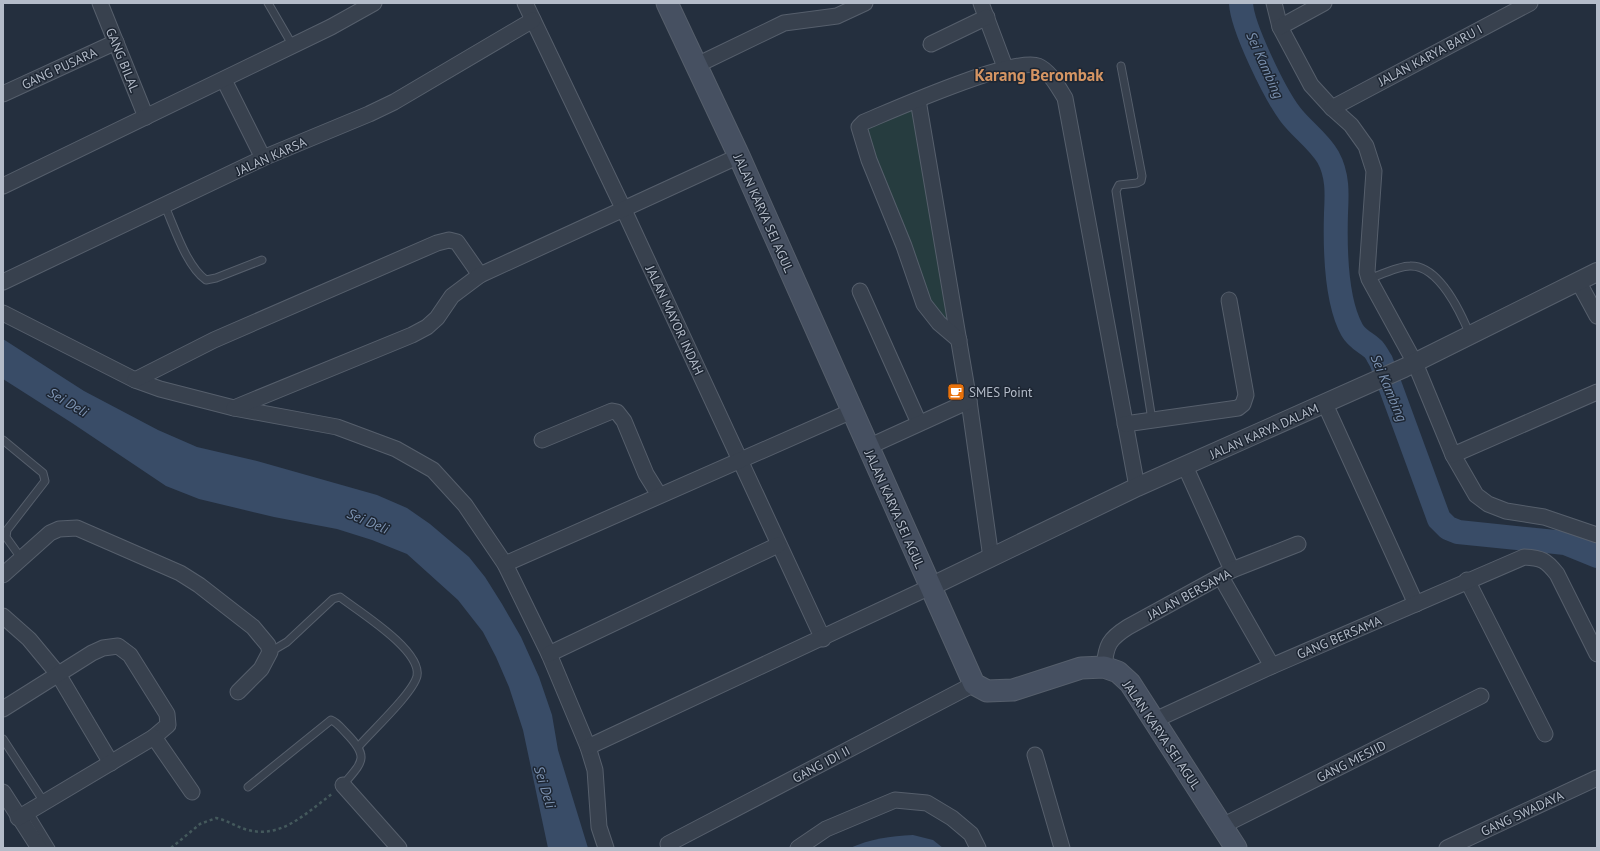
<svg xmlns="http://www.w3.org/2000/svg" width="1600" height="851" viewBox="0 0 1600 851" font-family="'PT Sans',sans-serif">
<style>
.green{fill:#263c3f}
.water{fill:#394c67}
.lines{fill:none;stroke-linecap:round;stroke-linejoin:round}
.river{stroke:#394c67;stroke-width:24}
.service-casing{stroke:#565f6c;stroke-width:9}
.minor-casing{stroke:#565f6c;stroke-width:17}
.tertiary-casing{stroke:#565f6c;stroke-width:20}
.secondary-casing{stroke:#565f6c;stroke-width:23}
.path{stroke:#44595c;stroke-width:2.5;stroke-dasharray:3 3;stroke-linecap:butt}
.service{stroke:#38414e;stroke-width:7}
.minor{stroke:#38414e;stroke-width:15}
.tertiary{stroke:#38414e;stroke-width:18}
.secondary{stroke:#465061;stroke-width:21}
.labels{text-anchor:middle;stroke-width:3;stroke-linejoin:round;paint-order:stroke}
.street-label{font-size:13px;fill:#b4bcc9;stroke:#1d2633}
.poi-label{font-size:13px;fill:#b4bcc9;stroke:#1d2633;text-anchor:start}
.water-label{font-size:14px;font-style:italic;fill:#7c92b1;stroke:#1d2633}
.district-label{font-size:17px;font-weight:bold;fill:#d59563;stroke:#1d2633}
</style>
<rect width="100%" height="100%" fill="#242f3e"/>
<polygon class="green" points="917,101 956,331 940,322 904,245 864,122"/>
<g class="water">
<polygon points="3,339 84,391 158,430 197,447 257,461 377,495 407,508 430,524 469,557 485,577 502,604 521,637 539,677 552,715 558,750 588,848 548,848 523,730 509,687 496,657 483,632 458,600 407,554 372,540 337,529 274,517 199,499 166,486 72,423 3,379"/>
<path d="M913 835 933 840 943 848H850C870 839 890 836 913 835Z"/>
</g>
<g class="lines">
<path class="river" d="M1241 3C1242 27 1275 94 1290 114 1301 129 1318 140 1328 157 1338 175 1337 194 1336 213 1335 246 1336 301 1352 330 1357 339 1365 342 1372 348 1376 351 1378 357 1381 361L1439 519 1448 528 1458 532 1565 543 1597 556"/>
<defs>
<g id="service">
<polyline points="268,3 293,46"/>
<polyline points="1121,66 1142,176 1141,181 1137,183 1119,185 1116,191 1152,420"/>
<path d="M164 204C174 226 186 266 206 280L216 278 262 260"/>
<path d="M1369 279C1380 275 1399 266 1410 266 1439 265 1461 313 1470 335"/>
<polyline points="3,440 43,473 45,481 7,530 6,537 21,558"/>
<path d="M270 652 287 642 333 599 340 597C358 611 422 650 417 676 413 693 372 731 359 746"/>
<polyline points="3,739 44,802"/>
<path d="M248 787 331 720C337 722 342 729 347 734 370 758 362 762 343 785"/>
<polyline points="29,812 51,848"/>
</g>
<g id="minor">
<polyline points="100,3 146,117"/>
<polyline points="525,3 623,208 823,639"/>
<polyline points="981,3 1005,67"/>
<polyline points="1274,3 1280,27 1311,85 1332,108 1351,125 1366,146 1374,171 1367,272 1369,279 1415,363 1453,455 1476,495 1488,504 1506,511 1544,517 1597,535"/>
<polyline points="1280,27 1324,3"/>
<polyline points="931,44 987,17"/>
<polyline points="697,65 784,23 837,16 865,3"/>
<polyline points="224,80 263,158"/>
<polyline points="3,94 116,42"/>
<polyline points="918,100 969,401 991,558"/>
<polyline points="1332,108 1530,3"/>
<polyline points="3,186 331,27 374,3"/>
<polyline points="1578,281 1597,316"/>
<polyline points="3,282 263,158 369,114 394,102 533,20"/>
<polyline points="860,291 919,423"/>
<polyline points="3,313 135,380 160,389 234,408 337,427 396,449 433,470 465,505 505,564 549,654 588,747 595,770 599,827 606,848"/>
<path d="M959 340 939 323 924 304 904 246 869 160 859 127 864 122C893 110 1014 56 1038 66 1050 71 1058 87 1065 98L1137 487"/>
<polyline points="135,380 214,340 437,243 449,240 457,242 480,275"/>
<polyline points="1325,404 1416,604"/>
<polyline points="234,408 412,335 427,327 437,318 452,296 480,275 739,156"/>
<polyline points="1125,424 1238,408 1243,404 1246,395 1229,300"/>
<polyline points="542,440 612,411 617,412 624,421 646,474 659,495"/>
<polyline points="868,447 969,401"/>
<polyline points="1453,455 1597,392"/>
<polyline points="1185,466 1232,570"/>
<polyline points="505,564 852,411"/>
<polyline points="3,575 50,533 59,529 77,528 180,573 199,585 253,627 268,645 270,652 261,669 238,692"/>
<polyline points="1221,577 1272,666"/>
<polyline points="1467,580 1545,734"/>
<polyline points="3,616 29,639 58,674 111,763"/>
<polyline points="549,654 778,545"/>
<path d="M1104 667C1106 645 1109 639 1128 627L1232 570 1298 544"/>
<polyline points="3,709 92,653 103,648 118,646 130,655 167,714 168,725 154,737"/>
<path d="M1155 720 1272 666 1524 557C1542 558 1546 560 1557 574L1597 654"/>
<polyline points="588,747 930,587"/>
<polyline points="1035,755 1062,848"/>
<polyline points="343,785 399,848"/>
<polyline points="3,792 39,848"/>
<polyline points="18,818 154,737 192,792"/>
<polyline points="1222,826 1481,696"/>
<polyline points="668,844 974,684"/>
<polyline points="798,848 826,829 895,800 927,803 952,818 971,834 978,848"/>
<polyline points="1447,848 1597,778"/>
</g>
<polyline id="tertiary" points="930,587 1137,487 1404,368 1597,272"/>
<polyline id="secondary" points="667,3 739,156 974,684 987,691 1013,690 1081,668 1104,667 1118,672 1130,683 1236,848"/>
</defs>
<use href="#service" class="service-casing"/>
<use href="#minor" class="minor-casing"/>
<use href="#tertiary" class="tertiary-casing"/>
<use href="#secondary" class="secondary-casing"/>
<path class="path" d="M171 848 200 824 216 818C227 820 236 827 248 830 282 839 307 812 332 794"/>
<use href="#service" class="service"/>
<use href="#minor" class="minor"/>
<use href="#tertiary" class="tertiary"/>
<use href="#secondary" class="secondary"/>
</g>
<defs>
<symbol id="cafe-square" viewBox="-11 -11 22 22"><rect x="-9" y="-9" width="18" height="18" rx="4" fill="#e8710a" stroke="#1d2633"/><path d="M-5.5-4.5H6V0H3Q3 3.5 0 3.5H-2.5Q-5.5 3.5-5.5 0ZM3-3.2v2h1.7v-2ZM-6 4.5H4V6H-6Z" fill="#fff"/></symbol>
</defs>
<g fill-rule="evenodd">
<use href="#cafe-square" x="946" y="382" width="20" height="20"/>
</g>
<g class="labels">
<g class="street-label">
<text transform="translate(1430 55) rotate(-28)" y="5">JALAN KARYA BARU I</text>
<text transform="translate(123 60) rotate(68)" y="5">GANG BILAL</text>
<text transform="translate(59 68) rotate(-25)" y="5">GANG PUSARA</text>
<text transform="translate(271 156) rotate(-24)" y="5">JALAN KARSA</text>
<text transform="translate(764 213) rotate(66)" y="5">JALAN KARYA SEI AGUL</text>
<text transform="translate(675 320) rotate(65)" y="5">JALAN MAYOR INDAH</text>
<text transform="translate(1264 431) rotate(-24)" y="5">JALAN KARYA DALAM</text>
<text transform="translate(895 509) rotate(66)" y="5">JALAN KARYA SEI AGUL</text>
<text transform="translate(1189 594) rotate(-28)" y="5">JALAN BERSAMA</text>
<text transform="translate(1339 637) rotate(-23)" y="5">GANG BERSAMA</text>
<text transform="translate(1162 735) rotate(56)" y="5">JALAN KARYA SEI AGUL</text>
<text transform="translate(1351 761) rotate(-27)" y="5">GANG MESJID</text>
<text transform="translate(821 764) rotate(-28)" y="5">GANG IDI II</text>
<text transform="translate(1522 813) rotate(-25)" y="5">GANG SWADAYA</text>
</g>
<g class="poi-label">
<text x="969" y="397">SMES Point</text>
</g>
<g class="water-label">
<text transform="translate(1265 65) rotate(66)" y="5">Sei Kambing</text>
<text transform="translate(1389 388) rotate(67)" y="5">Sei Kambing</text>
<text transform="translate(68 402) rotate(30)" y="5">Sei Deli</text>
<text transform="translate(368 521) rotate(23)" y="5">Sei Deli</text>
<text transform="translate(545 787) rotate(73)" y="5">Sei Deli</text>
</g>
<g class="district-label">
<text x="1039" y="81">Karang Berombak</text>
</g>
</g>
<rect width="1600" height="851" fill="none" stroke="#b4bcc9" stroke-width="8"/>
</svg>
